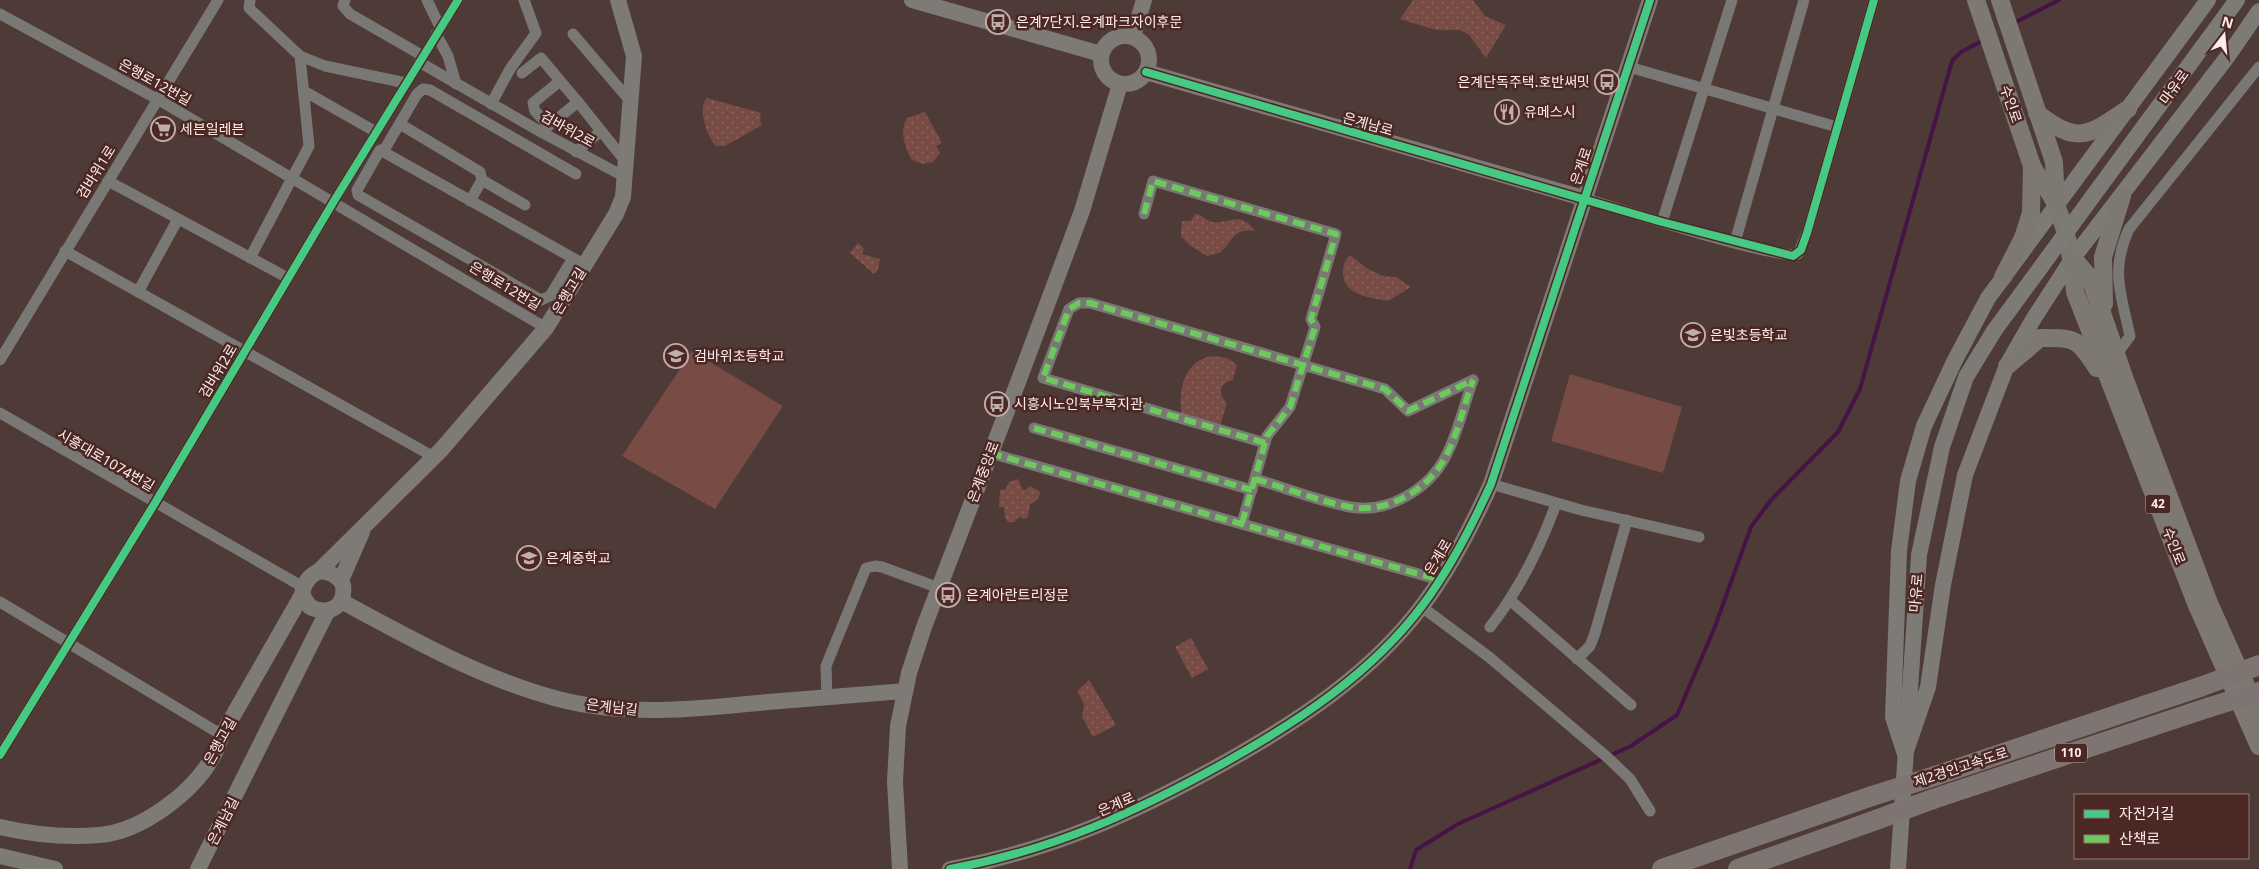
<svg xmlns="http://www.w3.org/2000/svg" width="2259" height="869" viewBox="0 0 2259 869" font-family="'Noto Sans','Noto Sans KR',sans-serif">
<style>
.grass{fill:url(#grass-dots)}
.pitch{fill:#784b45}
.lines{fill:none;stroke-linecap:round;stroke-linejoin:round}
.stream{stroke:#471346;stroke-width:4}
.street{stroke:#7a7874;stroke-width:11}
.secondary{stroke:#7e7a76;stroke-width:16}
.primary{stroke:#7e7873;stroke-width:18}
.highway{stroke:#7e7471;stroke-width:20}
.secondary-bridge{stroke:#7e7a76;stroke-width:16}
.highway-bridge{stroke:#7e7471;stroke-width:20}
.quiet{stroke:#6dc95d;stroke-width:6;stroke-dasharray:12 6;stroke-linecap:butt}
.cycleway-casing{stroke:#4c2824;stroke-width:11}
.cycleway{stroke:#46c982;stroke-width:8}
.labels{text-anchor:middle;stroke-width:5;stroke-linejoin:round;paint-order:stroke}
.shield{fill:#4c2824;stroke:#c7b2af;stroke-width:1}
.shield-label{font-size:12px;font-weight:bold;fill:#fcedeb}
.poi-label{font-size:14px;fill:#fcedeb;stroke:#4c2824;text-anchor:start}
.street-label{font-size:14px;fill:#fcedeb;stroke:#4c2824}
</style>
<defs>
<pattern id="grass-dots" width="8" height="8" patternUnits="userSpaceOnUse" patternTransform="scale(1.25)"><rect width="8" height="8" fill="#784b45"/><path d="M2 2h.1M6 6h.1" fill="none" stroke="#8c6560" stroke-width="1.8" stroke-linecap="round"/></pattern>
</defs>
<rect width="100%" height="100%" fill="#4e3a37"/>
<g class="grass">
<polygon points="1413,0 1473,0 1485,16 1506,25 1486,58 1469,35 1460,30 1436,30 1400,19"/>
<path d="M707 98 761 113 760 120 762 125 725 146H716C707 137 697 107 707 98Z"/>
<path d="M925 112 942 143 936 146 940 153 933 162 923 164 912 160C905 148 899 131 907 118Z"/>
<path d="M1195 214C1202 214 1205 220 1212 222 1230 224 1240 210 1255 231 1232 228 1233 242 1220 253L1207 256 1188 244 1181 236 1182 221H1191Z"/>
<polygon points="858,243 864,248 862,254 880,259 878,270 874,274 850,253"/>
<path d="M1350 255 1368 269 1383 276 1396 277 1411 287 1388 301C1371 298 1342 295 1343 272 1343 265 1345 260 1350 255Z"/>
<path d="M1214 356 1227 358 1237 365 1233 380C1220 382 1217 394 1227 403L1220 426 1182 415C1177 391 1185 358 1214 356Z"/>
<polygon points="1018,479 1023,490 1027,489 1030,486 1041,492 1037,500 1030,504 1028,517 1024,519 1019,517 1014,522 1008,522 1005,518 1004,507 999,507 1000,490 1006,489 1009,482"/>
<polygon points="1191,638 1208,669 1192,678 1175,647"/>
<polygon points="1089,680 1116,725 1093,737 1082,717 1084,704 1077,691"/>
</g>
<g class="pitch">
<polygon points="692,351 783,406 715,509 622,456"/>
<polygon points="1570,374 1682,407 1663,473 1551,441"/>
</g>
<g class="lines">
<g class="stream">
<polyline points="2012,24 2059,0"/>
<polyline points="1410,869 1416,850 1458,824 1631,746 1677,715 1714,629 1751,527 1771,500 1838,432 1860,389 1952,61 1961,52 1984,40"/>
</g>
<g class="street">
<polyline points="345,0 343,6 350,14 423,56"/>
<polyline points="427,0 440,27"/>
<polyline points="0,14 159,100 546,328"/>
<polyline points="436,34 448,56 456,84"/>
<polyline points="573,34 631,102"/>
<polyline points="300,56 325,66 406,83"/>
<polyline points="419,62 541,132 625,177"/>
<polyline points="1629,67 1837,127"/>
<polyline points="522,73 541,58 578,102 541,132"/>
<polyline points="304,91 376,132"/>
<polyline points="578,102 626,162"/>
<polyline points="491,104 510,69 536,33 524,0"/>
<polyline points="400,124 480,172 482,180"/>
<polyline points="548,125 535,111 533,103 560,81"/>
<polyline points="383,152 417,94 423,89 430,90 576,174"/>
<polyline points="576,152 601,131"/>
<polyline points="108,181 288,278"/>
<path d="M1583 198C1614 207 1778 261 1798 254L1807 233 1874 0"/>
<polyline points="470,201 482,180 525,205"/>
<polyline points="1144,214 1153,181 1336,234 1311,319 1315,327 1290,407 1267,436 1242,523"/>
<polyline points="1662,222 1732,0"/>
<polyline points="1735,242 1804,0"/>
<polyline points="65,251 434,457"/>
<polyline points="250,258 309,146 300,56 249,8 250,0"/>
<polyline points="573,258 550,296 541,300 358,195 357,190 380,150 573,258 585,265"/>
<polyline points="138,292 178,219"/>
<path d="M2116 355 2130 336C2121 294 2110 270 2129 229L2259 67"/>
<polyline points="0,360 218,0"/>
<polyline points="0,413 303,587"/>
<polyline points="1034,428 1252,490"/>
<polyline points="1265,443 1043,378 1069,309 1079,303 1090,303 1385,389 1408,411 1473,380"/>
<polyline points="990,453 1440,580"/>
<path d="M1255 479C1286 488 1318 501 1350 507 1388 514 1429 489 1446 456 1458 433 1464 405 1473 380"/>
<polyline points="1491,484 1581,510 1699,537"/>
<polyline points="1511,601 1631,705"/>
<polyline points="0,602 222,735"/>
<polyline points="1422,607 1489,657 1607,757 1630,779 1650,811"/>
<path d="M1490 627C1519 590 1540 548 1556 504"/>
<polyline points="1577,659 1590,646 1595,633 1627,520"/>
<polyline points="827,698 826,666 866,568 875,566 882,567 939,588"/>
<polyline points="0,755 155,503 334,201 458,0"/>
</g>
<g class="secondary">
<polyline points="912,0 1101,54"/>
<circle cx="1125" cy="60" r="24"/>
<polyline points="1133,36 1144,0"/>
<polyline points="1146,72 1583,198"/>
<polyline points="2145,125 2237,0"/>
<polyline points="319,571 441,450 546,328 616,214 623,197 634,56 618,0"/>
<polyline points="341,580 362,532"/>
<path d="M341 601C410 638 482 679 558 699 627 717 698 709 768 702 814 698 859 695 904 691"/>
<polyline points="1905,754 1893,717 1899,551 1908,481 1924,426 1955,360 1988,298 2208,0"/>
<polyline points="1905,754 1928,687 1943,585 1965,475 2007,365 2034,318 2073,258 2228,56 2259,11"/>
<path d="M0 827C31 834 68 838 99 835 141 832 194 792 213 756 217 750 219 742 222 735L302 595C303 583 309 576 319 571 330 572 338 575 343 585 346 607 329 616 310 607L302 595"/>
<polyline points="0,856 55,869"/>
<polyline points="198,869 327,612"/>
<polyline points="900,869 895,782 898,726 909,673 924,627 1020,377 1082,211 1120,84"/>
<path d="M950 869C1053 850 1134 813 1224 763 1297 722 1371 674 1422 606 1450 569 1472 526 1491 484L1650 0"/>
<polyline points="1898,869 1919,555 1942,447 1966,377 1994,331"/>
</g>
<g class="primary">
<path d="M1976 0 2032 166C2039 180 2051 191 2056 205 2068 233 2073 262 2075 292L2196 603 2259 746"/>
<polyline points="2000,0 2054,162 2056,203"/>
<path d="M2037 113C2078 146 2089 135 2128 109"/>
<polyline points="2073,258 2090,278 2125,380 2209,603 2259,715"/>
<polyline points="2003,277 2023,238 2031,213 2032,166"/>
<polyline points="2104,304 2103,257 2122,196"/>
<path d="M2007 366 2040 338C2075 338 2077 337 2097 368"/>
</g>
<g class="highway">
<polyline points="1935,776 2200,687"/>
<polyline points="1933,799 2210,707"/>
<polyline points="1662,869 1872,796"/>
<polyline points="1738,869 1876,820"/>
</g>
<polyline class="secondary-bridge" points="1994,331 2145,125"/>
<g class="highway-bridge">
<polyline points="2200,687 2259,665"/>
<polyline points="2210,707 2259,692"/>
<polyline points="1872,796 1935,776"/>
<polyline points="1876,820 1933,799"/>
</g>
<g class="quiet">
<polyline points="1144,214 1153,181 1336,234 1311,319 1315,327 1290,407 1267,436 1242,523"/>
<polyline points="1034,428 1252,490"/>
<polyline points="1265,443 1043,378 1069,309 1079,303 1090,303 1385,389 1408,411 1473,380"/>
<polyline points="990,453 1440,580"/>
<path d="M1255 479C1286 488 1318 501 1350 507 1388 514 1429 489 1446 456 1458 433 1464 405 1473 380"/>
</g>
<defs>
<g id="cycleway">
<polyline points="1146,72 1662,222 1793,256 1801,250 1807,233 1874,0"/>
<polyline points="0,755 155,503 334,201 458,0"/>
<path d="M950 869C1053 850 1134 813 1224 763 1297 722 1371 674 1422 606 1450 569 1472 526 1491 484L1650 0"/>
</g>
</defs>
<use href="#cycleway" class="cycleway-casing"/>
<use href="#cycleway" class="cycleway"/>
</g>
<defs>
<symbol id="bus-ring" viewBox="-11 -11 22 22"><circle r="9.5" fill="#4c2824" stroke="#bfaeac" stroke-width="1.5"/><path d="M-5-6H5V4H4V6H2V4H-2V6H-4V4H-5ZM-3.5-4V0h7V-4ZM-3.5 1.2v1.5H-2V1.2ZM2 1.2v1.5H3.5V1.2Z" fill="#bfaeac"/></symbol>
<symbol id="restaurant-ring" viewBox="-11 -11 22 22"><circle r="9.5" fill="#4c2824" stroke="#bfaeac" stroke-width="1.5"/><path d="M-5-6h1v4h1v-4h1v4h1v-4h1v5L-1.5 .5V6h-2V.5L-5-1ZM5-6V6H3V1.5H1.5Q1.5-4 5-6Z" fill="#bfaeac"/></symbol>
<symbol id="supermarket-ring" viewBox="-11 -11 22 22"><circle r="9.5" fill="#4c2824" stroke="#bfaeac" stroke-width="1.5"/><path d="M-6-5.5h2.5l.6 2H6L4.5 2H-2.5L-4.4-4H-6ZM-1.5 3.2a1.3 1.3 0 1 0 .1 0ZM3 3.2a1.3 1.3 0 1 0 .1 0Z" fill="#bfaeac"/></symbol>
<symbol id="school-ring" viewBox="-11 -11 22 22"><circle r="9.5" fill="#4c2824" stroke="#bfaeac" stroke-width="1.5"/><path d="M0-5L7-2L0 1L-7-2ZM-4 1L0 2.5L4 1V4Q0 6-4 4Z" fill="#bfaeac"/></symbol>
</defs>
<g fill-rule="evenodd">
<use href="#bus-ring" x="984" y="8" width="28" height="28"/>
<use href="#bus-ring" x="1593" y="68" width="28" height="28"/>
<use href="#restaurant-ring" x="1493" y="98" width="28" height="28"/>
<use href="#supermarket-ring" x="149" y="115" width="28" height="28"/>
<use href="#school-ring" x="1679" y="321" width="28" height="28"/>
<use href="#school-ring" x="662" y="342" width="28" height="28"/>
<use href="#bus-ring" x="983" y="390" width="28" height="28"/>
<use href="#school-ring" x="515" y="544" width="28" height="28"/>
<use href="#bus-ring" x="934" y="581" width="28" height="28"/>
</g>
<g class="labels">
<g class="shield">
<rect x="2145.5" y="494.5" width="25" height="19" rx="4"/>
<rect x="2055" y="743.5" width="32" height="19" rx="4"/>
</g>
<g class="shield-label">
<text x="2158" y="508">42</text>
<text x="2071" y="757">110</text>
</g>
<g class="poi-label">
<text x="1016" y="27">은계7단지.은계파크자이후문</text>
<text x="1590" y="87" text-anchor="end">은계단독주택.호반써밋</text>
<text x="1524" y="117">유메스시</text>
<text x="180" y="134">세븐일레븐</text>
<text x="1710" y="340">은빛초등학교</text>
<text x="694" y="361">검바위초등학교</text>
<text x="1014" y="409">시흥시노인북부복지관</text>
<text x="546" y="563">은계중학교</text>
<text x="966" y="600">은계아란트리정문</text>
</g>
<g class="street-label">
<text transform="translate(155 82) rotate(29)" y="5">은행로12번길</text>
<text transform="translate(2174 87) rotate(-54)" y="5">마유로</text>
<text transform="translate(2011 104) rotate(71)" y="5">수인로</text>
<text transform="translate(1368 124) rotate(16)" y="5">은계남로</text>
<text transform="translate(568 129) rotate(29)" y="5">검바위2로</text>
<text transform="translate(1581 166) rotate(-71)" y="5">은계로</text>
<text transform="translate(96 172) rotate(-58)" y="5">검바위1로</text>
<text transform="translate(505 286) rotate(31)" y="5">은행로12번길</text>
<text transform="translate(569 291) rotate(-59)" y="5">은행고길</text>
<text transform="translate(218 371) rotate(-59)" y="5">검바위2로</text>
<text transform="translate(106 460) rotate(30)" y="5">시흥대로1074번길</text>
<text transform="translate(983 472) rotate(-69)" y="5">은계중앙로</text>
<text transform="translate(2174 546) rotate(69)" y="5">수인로</text>
<text transform="translate(1438 557) rotate(-59)" y="5">은계로</text>
<text transform="translate(1916 593) rotate(-85)" y="5">마유로</text>
<text transform="translate(612 707) rotate(7)" y="5">은계남길</text>
<text transform="translate(220 741) rotate(-61)" y="5">은행고길</text>
<text transform="translate(1961 767) rotate(-18)" y="5">제2경인고속도로</text>
<text transform="translate(1116 804) rotate(-24)" y="5">은계로</text>
<text transform="translate(223 821) rotate(-63)" y="5">은계남길</text>
</g>
</g>
<rect x="2074" y="794" width="175" height="65" fill="#4c2824" stroke="#927774"/>
<rect x="2084" y="810" width="25" height="8" fill="#46c982" stroke="#927774"/>
<text x="2119" y="819" font-size="15" fill="#fcedeb">자전거길</text>
<rect x="2084" y="835" width="25" height="8" fill="#6dc95d" stroke="#927774"/>
<text x="2119" y="844" font-size="15" fill="#fcedeb">산책로</text>
<g transform="translate(2224 35) rotate(16)" stroke="#4c2824" stroke-width="4" paint-order="stroke">
<path d="M0-4L9 19L0 12L-9 19Z" fill="#fcedeb"/>
<text y="-8" font-size="14" font-weight="bold" text-anchor="middle" fill="#fcedeb">N</text>
</g>
</svg>
